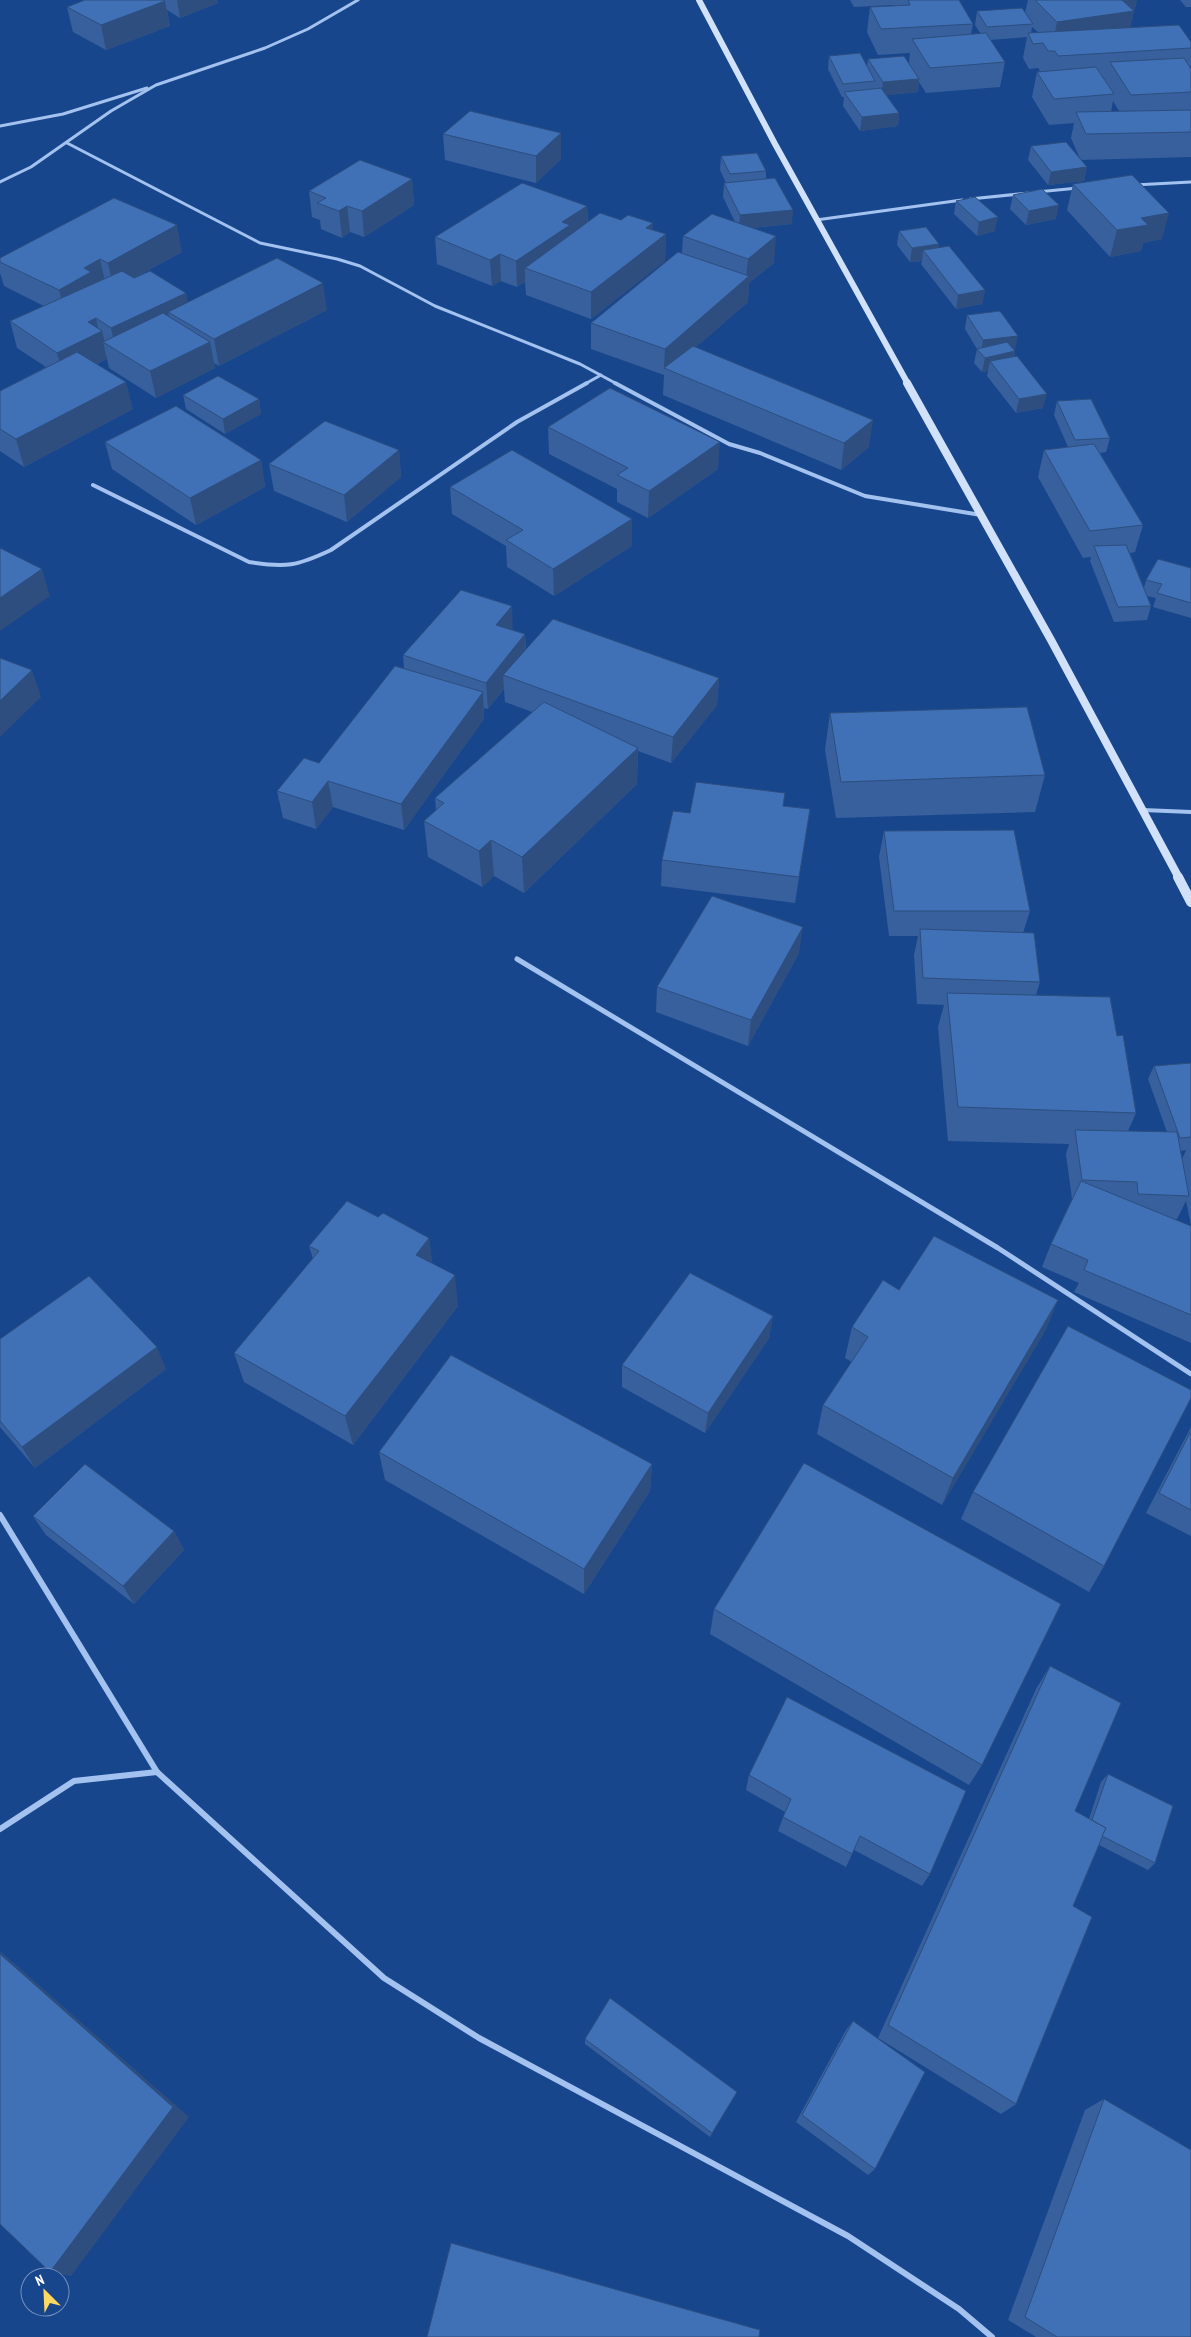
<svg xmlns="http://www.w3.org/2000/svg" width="1191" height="2337" viewBox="0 0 1191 2337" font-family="'PT Sans Narrow',sans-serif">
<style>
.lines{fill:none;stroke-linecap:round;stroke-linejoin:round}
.street-far3{stroke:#a3c2ef;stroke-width:3}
.street-far2{stroke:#a3c2ef;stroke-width:4}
.street-far1{stroke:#a3c2ef;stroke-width:5}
.street{stroke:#a3c2ef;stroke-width:6}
.secondary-far2{stroke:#d1e1fa;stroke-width:6}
.secondary-far1{stroke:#d1e1fa;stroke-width:8}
.secondary{stroke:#d1e1fa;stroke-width:10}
.wall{fill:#37609d;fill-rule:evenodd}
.shaded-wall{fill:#2d4e7f}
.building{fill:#4070b6;stroke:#2d4e7f}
</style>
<rect width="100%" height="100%" fill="#18468d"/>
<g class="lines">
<g class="street-far3">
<polyline points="0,126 63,114 147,88"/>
<polyline points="67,143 260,243 337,259 360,266 435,306 580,364 617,384"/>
<polyline points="0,182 31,167 111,111 156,85 265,48 308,29 358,0"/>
<polyline points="1134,185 1191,182"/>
<polyline points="1037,192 1078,188"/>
<polyline points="970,199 1029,193"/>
<polyline points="816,220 962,200"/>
<polyline points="585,384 601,375"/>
</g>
<g class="street-far2">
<polyline points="615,383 729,444 760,453 865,496 981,515"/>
<path d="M93 485 249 562C286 568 297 566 331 550L517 422 587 383"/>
<polyline points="1143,810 1191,812"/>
</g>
<polyline class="street-far1" points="517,959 998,1248 1191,1374"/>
<g class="street">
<polyline points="0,1515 157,1772 384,1978 479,2038 848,2236 959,2309 992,2337"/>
<polyline points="0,1829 74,1781 157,1772"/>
</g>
<polyline class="secondary-far2" points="699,0 775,144 908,384"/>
<polyline class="secondary-far1" points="907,383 1051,640 1179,878"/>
<polyline class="secondary" points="1178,877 1191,902"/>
</g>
<g class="wall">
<polygon points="85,0 218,0 218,3 180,18 167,10 170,26 106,50 73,32 67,7"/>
<path d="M850 0H959L973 24 971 34H981L975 25 977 11 1025 13 1028 0H1137L1130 27 1191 42V65L1190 68 1191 69V157L1081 160 1087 167 1084 181 1048 185 1028 160 1031 146 1080 159 1071 138 1074 123 1049 125 1032 97 1037 72 1040 71 1038 68 1029 69 1023 58 1027 37 990 40 1005 62 1000 87 926 93 919 82 918 92 886 95 899 113 898 126 860 131 843 106 844 97H842L828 69 829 56 867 67 868 59 909 63 910 53 878 55 867 32 870 7 894 6V5L854 7ZM1032 27 1038 32 1031 33ZM1113 101 1119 111 1111 112Z"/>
<polygon points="1180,0 1191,0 1191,7 1186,7"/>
<polygon points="561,133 561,159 536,183 445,160 443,134"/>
<polygon points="721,156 766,171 766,179 792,224 752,228 774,263 749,283 748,302 696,347 869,447 841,470 663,395 664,375 591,349 591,323 682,253 683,236 735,222 723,197 724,183 726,183 720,170"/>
<polygon points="412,179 414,205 364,237 350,232 342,238 321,229 320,220 312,217 309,191"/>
<polygon points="1073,184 1162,239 1143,243 1141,251 1110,257 1067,210"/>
<polygon points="1013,195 1056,219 1026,225 1010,209"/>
<polygon points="956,201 995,231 977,236 954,214"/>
<polygon points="587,206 588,222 652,230 666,234 665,261 591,319 526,295 525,282 517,287 501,281 492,286 437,264 435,237"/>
<polygon points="899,231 939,244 938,247 985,290 982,304 956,309 921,264 922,261 910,262 897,245"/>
<polygon points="182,252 134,278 186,293 187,302 327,310 219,366 214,363 215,368 156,398 109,368 107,359 97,364 133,409 24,467 0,451 0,391 46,367 17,348 10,321 44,306 4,286 0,273 0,258"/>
<polygon points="967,315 1015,350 1014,357 1043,408 1016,413 987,376 988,371 982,372 974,363 977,349 965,329"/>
<polygon points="183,395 259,399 261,414 225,434 186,409"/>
<polygon points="1057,401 1110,438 1106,452 1100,453 1143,525 1135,552 1130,553 1144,588 1146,580 1191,568 1191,618 1153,607 1156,598 1147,596 1151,606 1147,620 1114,622 1090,561 1091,557 1083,558 1038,477 1044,450 1068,447 1054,415"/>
<polygon points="548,427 718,469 648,518 617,502 617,489 549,454"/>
<polygon points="105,442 261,460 265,487 196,525 112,469"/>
<polygon points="399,450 401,477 347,522 274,491 269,464"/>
<polygon points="450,487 632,519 632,546 554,596 507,567 506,546 452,514"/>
<polygon points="513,631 525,634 526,650 719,678 717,705 671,763 638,751 637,784 524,893 494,876 482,887 428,857 424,821 436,810 435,798 532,712 505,702 504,689 488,709 484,708 484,719 404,830 333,807 316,829 283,818 277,791 319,763 404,669 403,655"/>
<polygon points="830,713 1045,775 1035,812 836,818 825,750"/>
<polygon points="784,806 810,809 795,903 661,886 662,860 690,813"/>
<path d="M884 831 1030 911 1023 933 1040 982 1036 995 1117 1036 1136 1113 1128 1131 1167 1132 1148 1079 1154 1066 1191 1063V1343L1074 1292 1079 1283 1042 1267 1051 1244 1072 1199 1066 1154 1069 1144 948 1141 938 1027 944 1005 917 1004 914 955 918 936H889L879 857ZM1186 1150 1182 1159 1180 1151ZM1186 1201 1191 1226 1173 1219H1177Z"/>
<polygon points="799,953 748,1046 656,1012 657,987"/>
<polygon points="378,1217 429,1238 432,1263 458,1306 353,1445 244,1382 234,1353 313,1259 309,1246"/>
<polygon points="899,1290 1058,1300 1045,1331 942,1505 817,1434 823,1405 852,1362 845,1358 852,1327"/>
<polygon points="773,1316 769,1338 705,1433 622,1387 622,1365"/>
<polygon points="0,1339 166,1369 35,1468 0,1427"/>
<polygon points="1191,1427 1191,1536 1146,1513"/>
<polygon points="379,1452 652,1464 650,1491 584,1594 385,1480"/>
<polygon points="973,1492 1104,1566 1089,1592 961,1519"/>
<polygon points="33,1516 174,1531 184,1550 134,1604 46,1535"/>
<polygon points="714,1609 982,1765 969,1785 710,1634"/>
<polygon points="1050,1666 1075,1811 1089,1819 1101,1782 1108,1774 1155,1863 1148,1870 1099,1845 1073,1906 1016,2104 1001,2114 878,2038 1036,1689"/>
<polygon points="749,1775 930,1874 922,1886 854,1850 846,1867 778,1831 785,1812 746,1790"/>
<polygon points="853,2021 875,2169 868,2175 796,2122 846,2030"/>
<polygon points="585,2039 737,2092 710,2137 585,2044"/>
<polygon points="1104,2099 1191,2337 1036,2337 1008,2320 1085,2110"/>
</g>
<g class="shaded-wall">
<polygon points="177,0 218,0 218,3 180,18"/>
<polygon points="1123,0 1137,0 1128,36 1052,47 1057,22"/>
<polygon points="165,1 170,26 106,50 101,25"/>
<polygon points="919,79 918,92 881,96 883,82"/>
<polygon points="899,113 898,126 860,131 862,117"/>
<polygon points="561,133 561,159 536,183 536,156"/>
<polygon points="1087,167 1084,181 1048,185 1051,172"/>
<polygon points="412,179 414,205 364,237 362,211"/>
<polygon points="1059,205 1056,219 1026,225 1029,211"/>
<polygon points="347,206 350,232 342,238 339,211"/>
<polygon points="587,206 588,232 525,268 525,282 517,287 516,261 562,222"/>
<polygon points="793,210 792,224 739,229 740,215"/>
<polygon points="1169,213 1162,239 1143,243 1141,251 1110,257 1117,230 1141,218"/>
<polygon points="998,217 995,231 977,236 979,222"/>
<polygon points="653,223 652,245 666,234 665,261 591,319 591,292 646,228"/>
<polygon points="177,225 182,252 114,289 108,263"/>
<polygon points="776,236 774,263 749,283 748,302 670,370 664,368 665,349 746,278 748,259"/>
<polygon points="939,244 936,258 923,250 922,261 910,262 912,248"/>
<polygon points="500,254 501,281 492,286 490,260"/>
<polygon points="100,259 106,286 66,316 59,290 84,268"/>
<polygon points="323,283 327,310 219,366 214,339"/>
<polygon points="985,290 982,304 956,309 958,295"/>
<polygon points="186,293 191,320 168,312 171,329 116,350 111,328"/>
<polygon points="96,318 99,333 102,331 105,343 103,342 107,359 64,379 57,353 88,322"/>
<polygon points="1018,336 1015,350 981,354 983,340"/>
<polygon points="210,342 215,368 156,398 150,371"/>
<polygon points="1015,351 1012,365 990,361 988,371 982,372 985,358"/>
<polygon points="126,382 133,409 24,467 16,439"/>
<polygon points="1047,394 1043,408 1016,413 1019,399"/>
<polygon points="259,399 261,414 225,434 223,419"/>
<polygon points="873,420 869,447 841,470 844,443"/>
<polygon points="720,442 718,469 648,518 649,491"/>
<polygon points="399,450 401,477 347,522 344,495"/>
<polygon points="261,460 265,487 196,525 190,498"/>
<polygon points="632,519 632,546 554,596 553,569"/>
<polygon points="42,569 50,596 0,631 0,598"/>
<polygon points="512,606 513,633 496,625"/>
<polygon points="525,634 526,661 503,675 504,689 488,709 486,683"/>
<polygon points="32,670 41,697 0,737 0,701"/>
<polygon points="719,678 717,705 671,763 673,737"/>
<polygon points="483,692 484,719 404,830 401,804"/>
<polygon points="638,748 637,784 524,893 522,857"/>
<polygon points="328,781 333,807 316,829 312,802"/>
<polygon points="810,809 806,836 795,903 799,877"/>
<polygon points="491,840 494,876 482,887 479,851"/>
<polygon points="803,927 799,953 748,1046 751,1020"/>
<polygon points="429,1238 433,1270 416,1255"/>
<polygon points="455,1275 458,1306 353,1445 345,1416"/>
<polygon points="1058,1300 1045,1331 942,1505 953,1478"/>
<polygon points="773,1316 769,1338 705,1433 708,1413"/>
<polygon points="157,1347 166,1369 35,1468 22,1447"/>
<polygon points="652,1464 650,1491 584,1594 584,1569"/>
<polygon points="174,1531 184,1550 134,1604 123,1586"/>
<polygon points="0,1951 189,2117 71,2276 50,2272"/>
</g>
<g class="building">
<polygon points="85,0 164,0 165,1 101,25 67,7"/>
<polygon points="908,0 959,0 973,24 881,29 870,7 910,5"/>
<polygon points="1035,0 1122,0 1134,11 1057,22"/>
<polygon points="1022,8 1033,24 987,27 977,11"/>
<polygon points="1179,25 1191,42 1191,48 1058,56 1055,51 1048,51 1043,43 1033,44 1028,33"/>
<polygon points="986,33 1005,62 930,68 912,39"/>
<polygon points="860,53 875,81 843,84 829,56"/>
<polygon points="904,56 919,79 883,82 868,59"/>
<polygon points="1184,58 1191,69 1191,92 1131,95 1110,62"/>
<polygon points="1096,67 1114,94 1054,99 1037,72"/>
<polygon points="881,88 899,113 862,117 844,92"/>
<polygon points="1191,110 1191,132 1086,134 1076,112"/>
<polygon points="470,111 561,133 536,156 443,134"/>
<polygon points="1066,142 1087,167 1051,172 1031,146"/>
<polygon points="757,153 766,171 730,174 721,156"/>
<polygon points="360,160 412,179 362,211 347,206 339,211 317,203 326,198 309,191"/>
<polygon points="1132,175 1169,213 1141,218 1148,225 1117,230 1073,184"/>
<polygon points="775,178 793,210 740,215 724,183"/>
<polygon points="522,183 587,206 562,222 570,225 516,261 500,254 490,260 435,237"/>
<polygon points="1042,189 1059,205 1029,211 1013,195"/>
<polygon points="975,197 998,217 979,222 956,201"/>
<polygon points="114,198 177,225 108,263 100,259 84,268 91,272 59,290 0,262 0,258"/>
<polygon points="600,213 621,220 628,215 653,223 646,228 666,234 591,292 525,268"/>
<polygon points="712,214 776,236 748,259 683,236"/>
<polygon points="926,227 939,244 912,248 899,231"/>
<polygon points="949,246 985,290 958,295 923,250"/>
<polygon points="678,252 749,276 665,349 591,323"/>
<polygon points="277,258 323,283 214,339 168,312"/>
<polygon points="122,271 134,278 150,271 186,293 111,328 96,318 88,322 102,331 57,353 10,321"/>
<polygon points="1000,311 1018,336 983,340 967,315"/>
<polygon points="163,313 210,342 150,371 103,342"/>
<polygon points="1007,342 1015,351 985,358 977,349"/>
<polygon points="693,346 873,420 844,443 664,368"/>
<polygon points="77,352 126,382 16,439 0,429 0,391"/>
<polygon points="1017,356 1047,394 1019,399 990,361"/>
<polygon points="218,376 259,399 223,419 183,395"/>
<polygon points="610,388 720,442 649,491 617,475 628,468 548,427"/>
<polygon points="1091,399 1110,438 1075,440 1057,401"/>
<polygon points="176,406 261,460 190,498 105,442"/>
<polygon points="325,421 399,450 344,495 269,464"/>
<polygon points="1094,444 1143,525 1090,531 1044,450"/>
<polygon points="512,450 632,519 553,569 506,540 523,530 450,487"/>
<polygon points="1126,545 1151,606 1118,607 1094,546"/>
<polygon points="0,548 42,569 0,598"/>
<polygon points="1158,559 1191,568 1191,603 1157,593 1162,584 1146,580"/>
<polygon points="461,590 512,606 496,625 525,634 486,683 403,655"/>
<polygon points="553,619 719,678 673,737 503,675"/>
<polygon points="0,658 32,670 0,701"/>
<polygon points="395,666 483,692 401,804 328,781 312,802 277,791 304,758 319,763"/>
<polygon points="544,702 638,748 522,857 491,840 479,851 424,821 444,803 435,798"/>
<polygon points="1027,707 1045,775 841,782 830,713"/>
<polygon points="696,782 785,793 783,806 810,809 799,877 662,860 673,811 690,813"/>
<polygon points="1014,830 1030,911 894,911 884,831"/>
<polygon points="712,896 803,927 751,1020 657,987"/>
<polygon points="920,929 1034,933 1040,982 923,978"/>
<polygon points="947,993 1110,997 1117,1036 1123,1035 1136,1113 958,1107"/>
<polygon points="1191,1063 1191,1137 1180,1138 1154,1066"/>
<polygon points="1075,1130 1177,1132 1189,1196 1138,1194 1137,1182 1082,1180"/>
<polygon points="1081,1181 1191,1226 1191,1315 1084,1270 1088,1260 1051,1244"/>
<polygon points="347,1201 378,1217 383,1213 429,1238 416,1255 455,1275 345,1416 234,1353 319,1251 309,1246"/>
<polygon points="934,1236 1058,1300 953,1478 823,1405 868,1337 852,1327 883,1280 899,1290"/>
<polygon points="690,1273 773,1316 708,1413 622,1365"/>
<polygon points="89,1276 157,1347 22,1447 0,1421 0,1339"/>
<polygon points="1068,1326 1191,1390 1191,1398 1104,1566 973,1492"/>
<polygon points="451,1355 652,1464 584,1569 379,1452"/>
<polygon points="1191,1431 1191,1510 1159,1493"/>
<polygon points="804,1463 1061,1604 982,1765 714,1609"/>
<polygon points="85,1464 174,1531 123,1586 33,1516"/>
<polygon points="1050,1666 1121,1703 1075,1811 1106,1828 1073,1906 1092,1917 1016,2104 888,2025"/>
<polygon points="787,1697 966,1791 930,1874 860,1836 852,1854 783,1817 791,1799 749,1775"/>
<polygon points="1108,1774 1173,1806 1155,1863 1102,1836 1106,1828 1092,1820"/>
<polygon points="0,1954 173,2107 50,2272 0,2224"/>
<polygon points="610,1998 737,2092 712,2133 585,2039"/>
<polygon points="853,2021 925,2072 875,2169 802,2115"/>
<polygon points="1104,2099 1191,2150 1191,2337 1057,2337 1025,2317"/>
<polygon points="451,2243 760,2330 759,2337 427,2337"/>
</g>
<g transform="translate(45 2292) rotate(336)"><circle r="24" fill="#18468d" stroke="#7490bb"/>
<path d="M0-4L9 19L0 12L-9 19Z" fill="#ffd861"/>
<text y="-8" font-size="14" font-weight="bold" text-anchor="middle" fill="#ffffff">N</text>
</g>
</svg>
